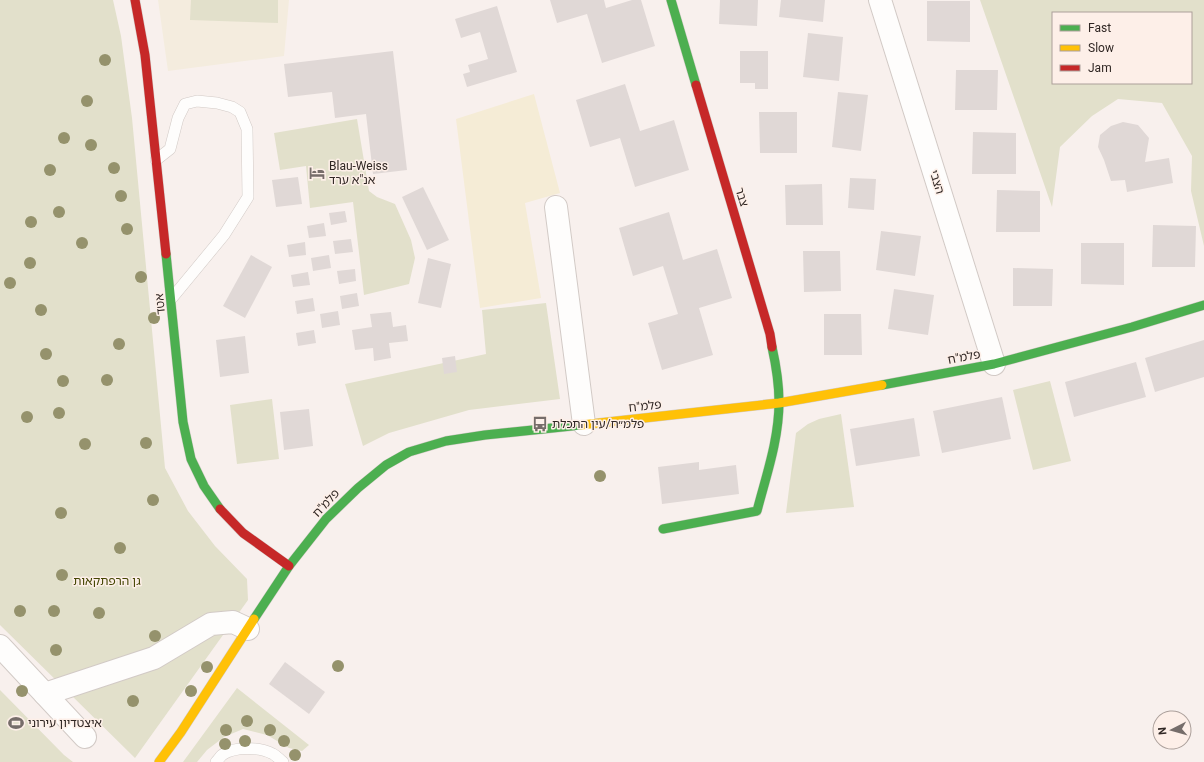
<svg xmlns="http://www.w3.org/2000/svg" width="1204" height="762" viewBox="0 0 1204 762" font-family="Roboto,'Noto Sans Hebrew',sans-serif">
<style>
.education{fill:#f4ecde}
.green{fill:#e2e0cb;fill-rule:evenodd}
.sand{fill:#f5ecd6}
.building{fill:#e0d8d6}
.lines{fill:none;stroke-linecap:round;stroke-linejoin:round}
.lane-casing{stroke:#d2cac6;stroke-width:12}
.street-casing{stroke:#d2cac6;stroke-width:24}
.fast-casing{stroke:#d2cac6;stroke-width:10}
.slow-casing{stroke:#d2cac6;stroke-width:10}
.jam-casing{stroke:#d2cac6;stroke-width:10}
.lane{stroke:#fefdfc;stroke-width:11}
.street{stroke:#fefdfc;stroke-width:22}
.fast{stroke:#4caf50;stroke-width:9}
.slow{stroke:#ffc107;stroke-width:9}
.jam{stroke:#c62828;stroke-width:9}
.tree{fill:#95926c}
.labels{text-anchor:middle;stroke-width:3;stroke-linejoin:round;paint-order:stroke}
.poi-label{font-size:12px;fill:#302724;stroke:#fdefe8;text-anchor:start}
.street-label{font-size:12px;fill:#302724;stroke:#fdefe8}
.park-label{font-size:12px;fill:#444603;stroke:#fdefe8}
</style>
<rect width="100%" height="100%" fill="#f8f0ed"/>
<polygon class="education" points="158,0 289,0 284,56 168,71"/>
<g class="green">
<polygon points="0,0 113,0 121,36 132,118 165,468 188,511 215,546 247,579 248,600 135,758 0,625"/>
<polygon points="191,0 278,0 278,23 190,20"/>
<path d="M980 0H1204V246L1191 191 1192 156 1162 103 1118 99 1092 116 1060 147 1052 207ZM1053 13H1191V83H1053Z"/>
<polygon points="357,119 369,191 377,197 395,204 411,240 415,258 409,284 364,295 353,202 310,208 306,166 280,170 274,133"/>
<polygon points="546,303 560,399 469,410 389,433 363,446 345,384 486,354 482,310"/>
<polygon points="1050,381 1071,461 1033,470 1013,390"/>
<polygon points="272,399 279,459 237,464 230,405"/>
<polygon points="841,414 854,507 786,513 796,433 808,424 819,419"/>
<polygon points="237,688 309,745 302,751 289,748 267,735 243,729 224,737 207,750 197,762 183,762"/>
<polygon points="0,690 64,755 73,762 0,762"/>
</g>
<polygon class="sand" points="534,94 560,193 525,203 541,298 480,308 456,119"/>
<g class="building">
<polygon points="550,0 604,0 606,8 632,0 641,0 655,46 602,63 587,14 557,23"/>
<polygon points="720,0 758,0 757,26 719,24"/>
<polygon points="781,0 825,0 823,22 779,17"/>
<polygon points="927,1 970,1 970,42 927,41"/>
<polygon points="497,6 517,72 467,87 463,74 470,72 468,65 488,59 480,32 461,38 455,19"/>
<polygon points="808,33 843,37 839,81 803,77"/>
<polygon points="393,51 407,170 373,174 366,114 335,118 332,92 288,97 284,64"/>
<polygon points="740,51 768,51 768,89 755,89 755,83 740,83"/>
<polygon points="956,70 998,70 997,110 955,110"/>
<polygon points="625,84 640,131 674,120 689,170 635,187 620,138 590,147 576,100"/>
<polygon points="838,92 868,95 861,151 832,147"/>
<polygon points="759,112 797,112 797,153 760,153"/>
<polygon points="1123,122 1138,125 1149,138 1145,162 1169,158 1173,183 1127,192 1125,180 1111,181 1104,160 1098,147 1100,135 1111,126"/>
<polygon points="973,132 1016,133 1016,174 972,174"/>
<polygon points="298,177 302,204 276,207 272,180"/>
<polygon points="850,178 876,179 874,210 848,208"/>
<polygon points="822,184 823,225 786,225 785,185"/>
<polygon points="423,187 449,240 427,250 402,197"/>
<polygon points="997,190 1040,191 1040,232 996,232"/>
<polygon points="345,211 347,222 331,225 329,213"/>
<polygon points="669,212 683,260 717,249 732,298 699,308 713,355 662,370 648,323 678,314 663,266 633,276 619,228"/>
<polygon points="324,223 326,236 309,238 307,226"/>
<polygon points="1153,225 1196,226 1195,267 1152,267"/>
<polygon points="881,231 921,236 915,276 876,270"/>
<polygon points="351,239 353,252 335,254 333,241"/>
<polygon points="305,242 306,255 289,257 287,245"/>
<polygon points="1081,243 1124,243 1124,285 1081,284"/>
<polygon points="803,251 840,251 841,291 804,292"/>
<polygon points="251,255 272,267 245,318 223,306"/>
<polygon points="329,255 331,268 313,271 311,258"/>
<polygon points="428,258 451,264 441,308 418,303"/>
<polygon points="1013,268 1053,269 1052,306 1013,306"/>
<polygon points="355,269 356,281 339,284 337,271"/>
<polygon points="308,272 310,285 293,287 291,275"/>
<polygon points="894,289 934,295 928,335 888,329"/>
<polygon points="357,293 359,306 342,309 340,296"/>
<polygon points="313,298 315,311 297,314 295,301"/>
<polygon points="338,311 340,325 322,328 320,314"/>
<polygon points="391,312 393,327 406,325 408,341 389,343 391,358 374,361 373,348 355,350 352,330 372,327 370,314"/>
<polygon points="824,314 861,314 862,355 824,355"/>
<polygon points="314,330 316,343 298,346 296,333"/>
<polygon points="245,336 249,373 220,377 216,340"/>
<polygon points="1204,340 1204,377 1155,392 1145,358"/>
<polygon points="455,356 457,372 444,374 442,358"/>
<polygon points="1136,362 1146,397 1074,417 1065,382"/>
<polygon points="1002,397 1011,439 942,453 933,411"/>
<polygon points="309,409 313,446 284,450 280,412"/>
<polygon points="914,418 920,456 856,466 850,429"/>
<polygon points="699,462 699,470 736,465 739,494 662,504 658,467"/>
<polygon points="285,662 325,692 309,714 269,684"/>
</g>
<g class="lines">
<defs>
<g id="lane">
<polyline points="156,160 170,149 178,118 185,104 197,101 217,103 232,107 240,112 247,129 248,197 224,235 172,298"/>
<path d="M216 762C218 760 220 757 222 755 235 746 260 747 273 754 277 756 280 760 283 762"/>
</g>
<g id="street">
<polyline points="880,0 994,364"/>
<polyline points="556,207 584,424"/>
<polyline points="0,646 85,737"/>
<polyline points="45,694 154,658 211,624 233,622 248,629"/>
</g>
<g id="fast">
<polyline points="671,0 696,85"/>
<polyline points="166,254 183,422 191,459 204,486 220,509"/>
<polyline points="882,385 994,364 1132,327 1204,305"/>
<path d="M663 529 757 511C766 476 779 440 779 402 779 384 776 365 772 347"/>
<polyline points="254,619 289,566 326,519 358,488 386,465 409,452 446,441 485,435 581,425"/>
</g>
<g id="slow">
<polyline points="581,425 779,403 882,385"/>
<polyline points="159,762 181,732 254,619"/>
</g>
<g id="jam">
<polyline points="135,0 145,55 166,254"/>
<polyline points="696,85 770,334 772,347"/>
<polyline points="220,509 243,533 289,566"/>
</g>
</defs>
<use href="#lane" class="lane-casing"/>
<use href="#street" class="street-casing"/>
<use href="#fast" class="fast-casing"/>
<use href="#slow" class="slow-casing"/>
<use href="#jam" class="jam-casing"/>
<use href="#lane" class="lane"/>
<use href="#street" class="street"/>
<use href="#fast" class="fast"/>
<use href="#slow" class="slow"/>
<use href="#jam" class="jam"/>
</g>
<g class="tree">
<circle cx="105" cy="60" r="6"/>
<circle cx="87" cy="101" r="6"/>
<circle cx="64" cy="138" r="6"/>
<circle cx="91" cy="145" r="6"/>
<circle cx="114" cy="168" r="6"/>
<circle cx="50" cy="170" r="6"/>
<circle cx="121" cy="196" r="6"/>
<circle cx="59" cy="212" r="6"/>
<circle cx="31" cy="222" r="6"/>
<circle cx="127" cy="229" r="6"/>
<circle cx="82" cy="243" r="6"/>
<circle cx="30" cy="263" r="6"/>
<circle cx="141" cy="277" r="6"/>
<circle cx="10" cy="283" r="6"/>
<circle cx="41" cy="310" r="6"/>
<circle cx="154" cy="318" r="6"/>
<circle cx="119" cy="344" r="6"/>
<circle cx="46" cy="354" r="6"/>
<circle cx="107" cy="380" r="6"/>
<circle cx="63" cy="381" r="6"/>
<circle cx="59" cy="413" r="6"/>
<circle cx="27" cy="417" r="6"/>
<circle cx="146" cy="443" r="6"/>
<circle cx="85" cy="444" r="6"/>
<circle cx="600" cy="476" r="6"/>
<circle cx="153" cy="500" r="6"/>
<circle cx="61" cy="513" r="6"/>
<circle cx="120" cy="548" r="6"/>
<circle cx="62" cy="575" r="6"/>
<circle cx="20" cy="611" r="6"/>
<circle cx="54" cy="611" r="6"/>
<circle cx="99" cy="613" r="6"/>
<circle cx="155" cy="636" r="6"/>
<circle cx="56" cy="650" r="6"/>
<circle cx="338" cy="666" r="6"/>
<circle cx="207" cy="667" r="6"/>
<circle cx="22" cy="691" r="6"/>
<circle cx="191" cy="691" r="6"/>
<circle cx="133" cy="701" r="6"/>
<circle cx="247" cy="721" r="6"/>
<circle cx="226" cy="730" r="6"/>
<circle cx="270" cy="730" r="6"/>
<circle cx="245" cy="741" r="6"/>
<circle cx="284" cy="741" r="6"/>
<circle cx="225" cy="744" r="6"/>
<circle cx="295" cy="755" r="6"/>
</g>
<defs>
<symbol id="hotel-bare" viewBox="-9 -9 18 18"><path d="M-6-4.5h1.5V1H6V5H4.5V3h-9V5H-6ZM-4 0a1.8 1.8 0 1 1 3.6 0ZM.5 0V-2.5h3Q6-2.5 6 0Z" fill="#766d6a" stroke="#fdefe8" stroke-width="2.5" paint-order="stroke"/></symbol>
<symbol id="bus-bare" viewBox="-9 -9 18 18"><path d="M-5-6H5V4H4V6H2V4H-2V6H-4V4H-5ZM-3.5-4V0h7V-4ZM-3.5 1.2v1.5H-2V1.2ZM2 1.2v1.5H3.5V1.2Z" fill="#766d6a" stroke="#fdefe8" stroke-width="2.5" paint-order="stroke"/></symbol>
<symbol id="stadium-bare" viewBox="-9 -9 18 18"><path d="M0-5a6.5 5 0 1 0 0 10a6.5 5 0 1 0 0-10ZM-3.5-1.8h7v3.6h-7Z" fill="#766d6a" stroke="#fdefe8" stroke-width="2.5" paint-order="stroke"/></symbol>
</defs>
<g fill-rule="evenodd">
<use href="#hotel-bare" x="306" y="162" width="22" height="22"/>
<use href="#bus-bare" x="529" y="413" width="22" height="22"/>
<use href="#stadium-bare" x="5" y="712" width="22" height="22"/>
</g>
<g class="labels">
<g class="poi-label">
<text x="329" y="170">Blau-Weiss<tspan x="329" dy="14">אנ"א ערד</tspan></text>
<text x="552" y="428">פלמ״ח/עין התכלת</text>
<text x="28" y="727">איצטדיון עירוני</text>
</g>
<g class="street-label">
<text transform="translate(937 182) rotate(73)" y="4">הצבי</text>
<text transform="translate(742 197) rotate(73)" y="4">צבר</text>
<text transform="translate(160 304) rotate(-96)" y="4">אטד</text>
<text transform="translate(964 357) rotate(-11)" y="4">פלמ"ח</text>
<text transform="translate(645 406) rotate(-6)" y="4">פלמ"ח</text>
<text transform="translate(326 503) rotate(-47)" y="4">פלמ"ח</text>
</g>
<g class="park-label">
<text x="107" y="585">גן הרפתקאות</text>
</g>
</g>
<rect x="1052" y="12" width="140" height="72" fill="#fdefe8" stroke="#ab9f9a"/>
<rect x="1060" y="25" width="20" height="6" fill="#4caf50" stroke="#ab9f9a"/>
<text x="1088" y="32" font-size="12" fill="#302724">Fast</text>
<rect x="1060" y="45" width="20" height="6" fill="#ffc107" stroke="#ab9f9a"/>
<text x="1088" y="52" font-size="12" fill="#302724">Slow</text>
<rect x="1060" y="65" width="20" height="6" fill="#c62828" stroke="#ab9f9a"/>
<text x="1088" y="72" font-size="12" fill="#302724">Jam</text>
<g transform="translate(1172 730) rotate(264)"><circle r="19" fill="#fdefe8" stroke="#ab9f9a"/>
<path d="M0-3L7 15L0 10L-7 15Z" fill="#766d6a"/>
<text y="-6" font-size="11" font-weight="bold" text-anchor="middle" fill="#302724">N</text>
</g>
</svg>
